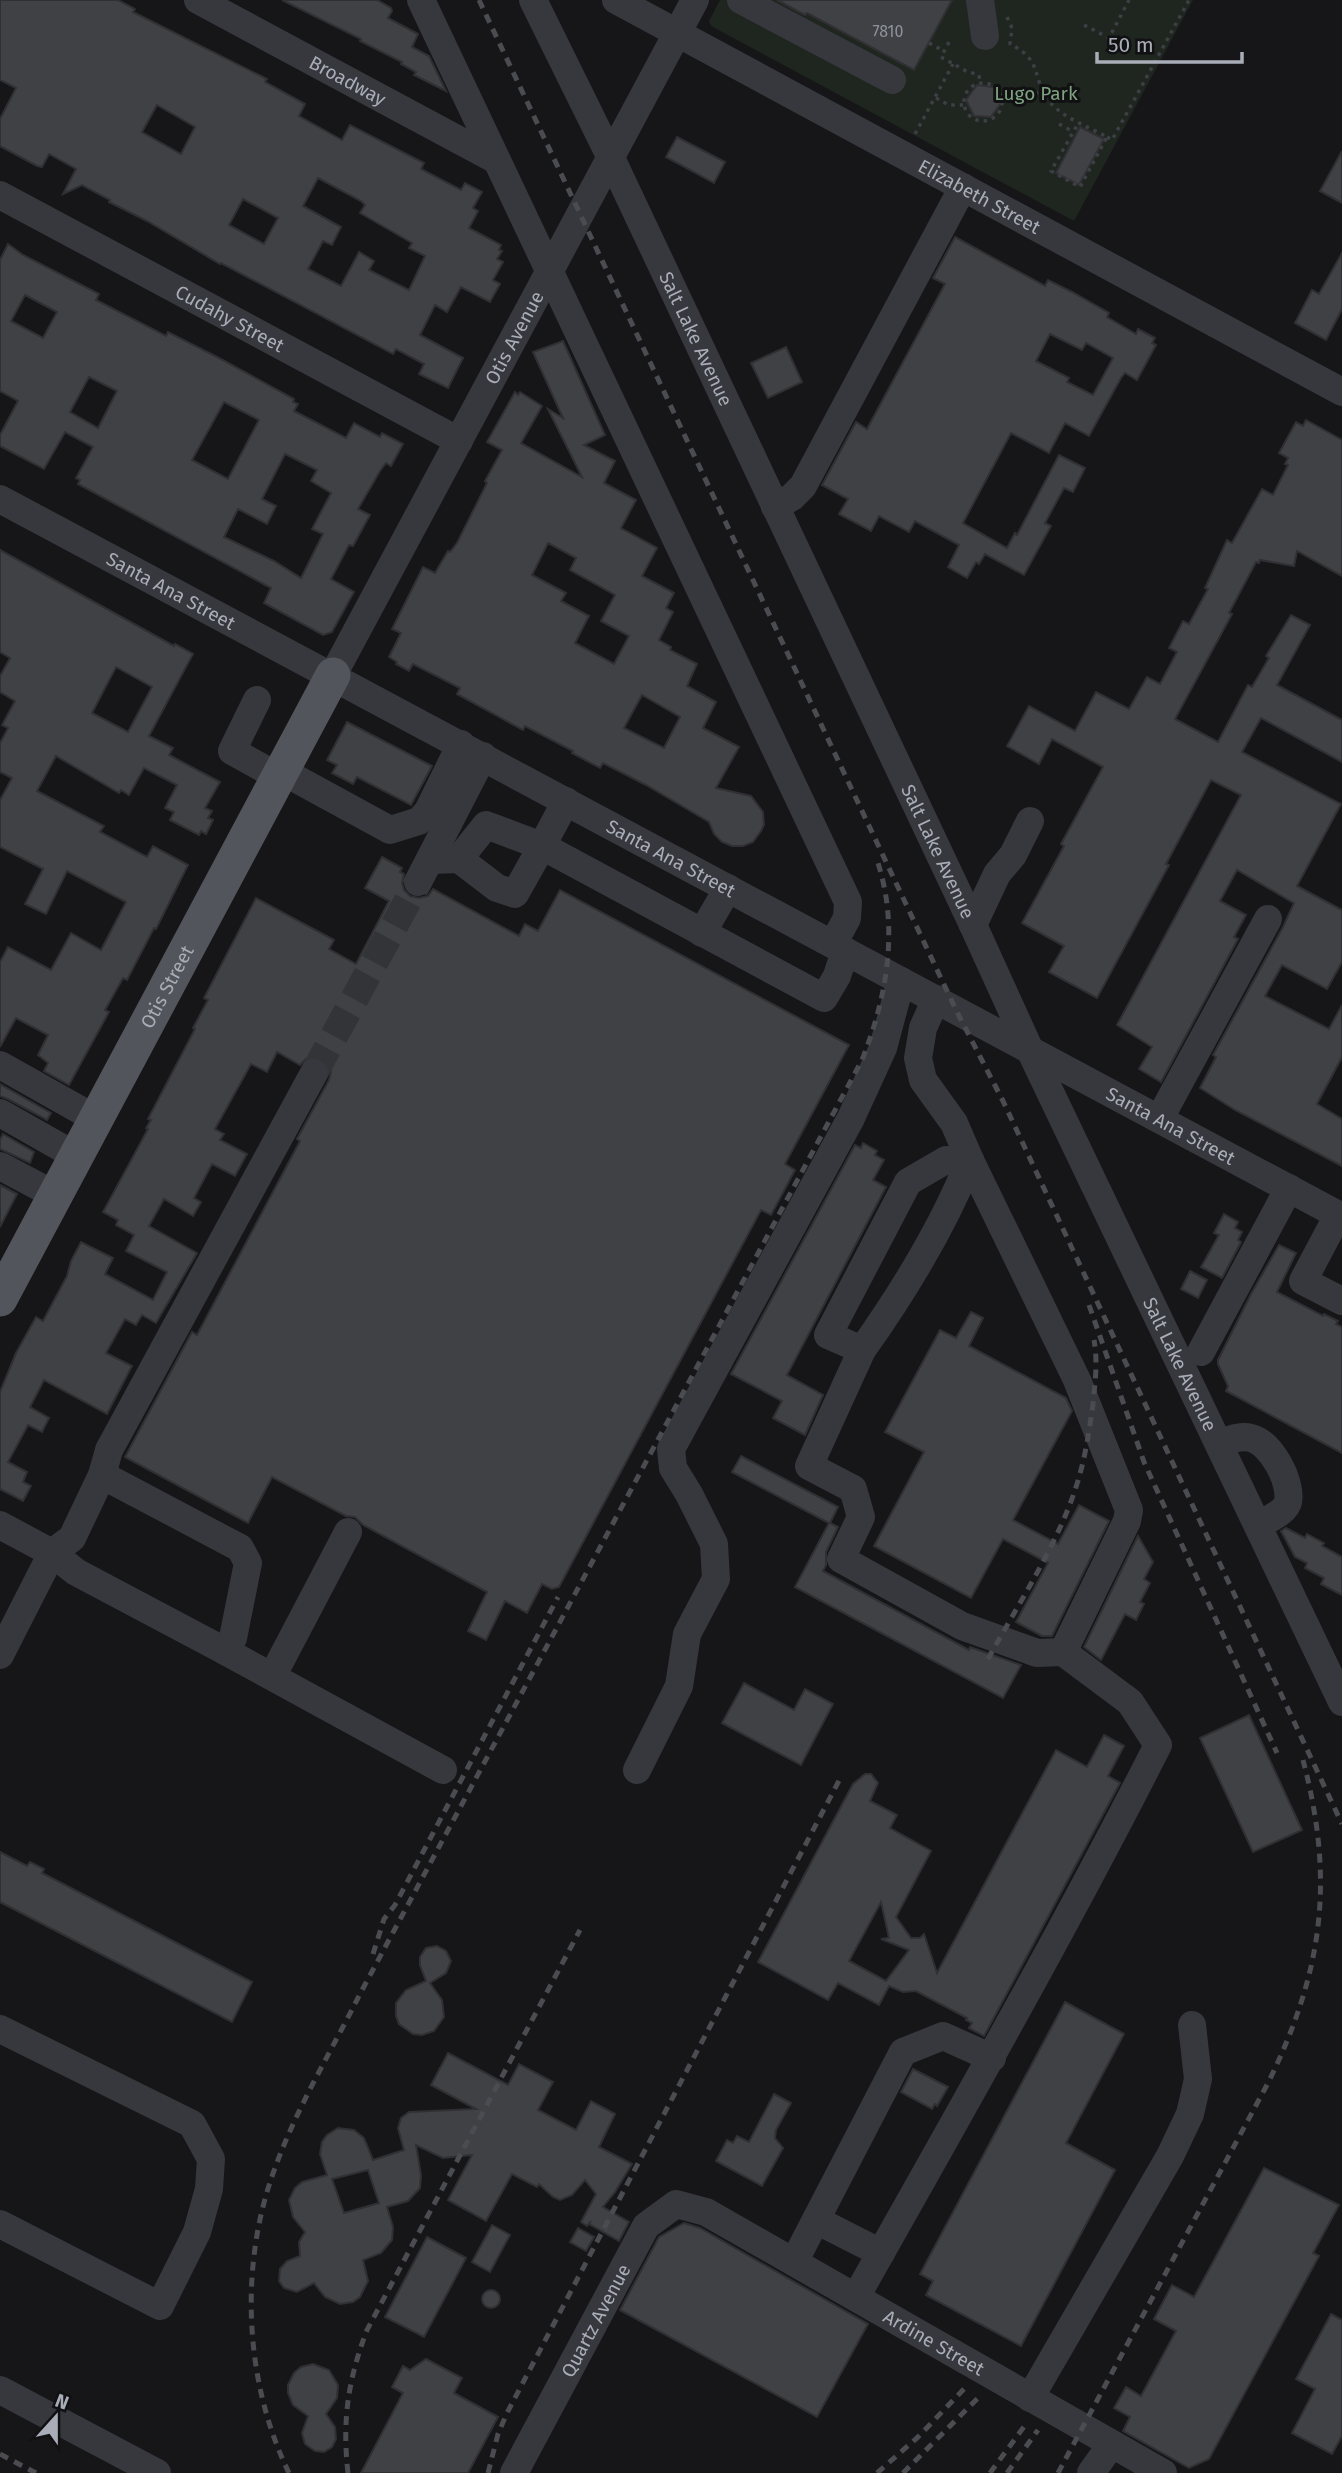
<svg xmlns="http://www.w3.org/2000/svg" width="1342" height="2473" viewBox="0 0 1342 2473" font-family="'Fira Sans',sans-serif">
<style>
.green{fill:#1e261f}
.building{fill:#404145;stroke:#303034;stroke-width:2;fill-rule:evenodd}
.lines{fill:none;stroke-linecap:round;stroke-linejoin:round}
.minor-tunnel{stroke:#333438;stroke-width:28;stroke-dasharray:28 14;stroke-linecap:butt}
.path{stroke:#3d3f44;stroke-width:3.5;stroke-dasharray:3.5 5;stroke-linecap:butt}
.minor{stroke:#37383d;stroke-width:28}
.major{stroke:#53555c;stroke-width:35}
.rail{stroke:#4a4c52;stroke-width:5;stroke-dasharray:9 7;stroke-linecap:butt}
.labels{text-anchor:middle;stroke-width:6;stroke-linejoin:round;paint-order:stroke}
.number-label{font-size:16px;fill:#8e929b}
.street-label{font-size:19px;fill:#a8adb8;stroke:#111113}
.park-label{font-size:19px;fill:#7fa381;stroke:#111113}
</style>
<rect width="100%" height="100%" fill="#161618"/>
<polygon class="green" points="720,0 1193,0 1074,221 711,26 709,21"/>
<g class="building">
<path d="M0 0H118L135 9 133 12 267 79 265 82 305 104 299 116 342 140 350 125 424 163 421 169 461 190 465 183 482 192 473 208 478 211 469 228 501 245 499 250 502 251 497 259 503 262 493 280 500 284 490 302 461 287 447 312 435 305 420 335 463 358 448 388 419 374 424 364 396 349 393 354 221 263 220 264 147 221 109 202 110 200 82 185 63 194 76 169 49 154 42 167 37 166 0 146V119L16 88 0 80ZM157 105 195 127 181 154 142 132ZM318 178 361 201 365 205 360 213 412 243 409 248 425 256 409 290 369 270 374 261 359 252 341 286 308 269 323 241 332 245 341 227 303 206ZM243 199 278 218 264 244 229 225Z"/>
<polygon points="282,0 377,0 391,8 392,11 388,18 418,34 412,47 429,56 446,91 414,75 416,72 401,64 402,62 360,41 361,39"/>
<polygon points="777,0 952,0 914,70 807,13 805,15"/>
<polygon points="977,85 994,87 1002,102 991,117 974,116 966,100"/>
<polygon points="1080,127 1104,139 1079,185 1056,173"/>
<polygon points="677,137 725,162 714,183 666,157"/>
<polygon points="1342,151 1342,203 1320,191"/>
<path d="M955 237 1045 286 1048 280 1072 292 1109 313 1107 317 1136 334 1138 329 1155 338 1152 343 1156 345 1137 380 1125 373 1121 378 1089 436 1065 423 1049 453 1011 433 963 523 1007 548 1015 533 1017 535 1059 455 1085 468 1073 492 1064 488 1045 523 1051 526 1024 575 985 554 979 564 976 562 967 578 948 567 959 545 915 521 909 532 879 516 871 531 839 514 848 499 822 485 856 422 867 429 945 284 933 278ZM1050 334 1082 350 1086 343 1113 358 1093 395 1067 382 1069 378 1036 361Z"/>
<path d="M8 244 23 255 99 294 96 300 166 336 168 332 219 358 294 399 293 402 298 404 294 411 346 438 354 423 380 437 382 433 403 444 391 466 386 463 380 471 358 509 370 515 353 546 349 545 331 579 354 592 332 632 323 635 264 603 271 588 78 484 80 480 76 478 93 447 65 432 44 469 0 446V435L18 401 0 391V260ZM25 295 57 312 43 338 11 321ZM89 377 117 391 98 428 70 412ZM224 402 259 420 228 479 192 460ZM285 454 317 470 311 481 331 493 312 529 323 534 301 578 274 561 224 537 238 509 267 524 276 506 262 499Z"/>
<polygon points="1342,253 1342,309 1326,340 1295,323 1312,290 1319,294"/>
<path d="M563 341 605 435 584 445 615 461 604 483 636 500 621 528 657 548 642 576 674 593 666 608 673 612 659 640 671 647 670 650 697 664 687 686 716 702 703 728 739 747 716 788 751 796 763 812 764 825 761 831 753 842 743 846H732L722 842 714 834 709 822 646 785 603 763 600 768 572 753 573 751 525 726 523 730 457 694 460 688 413 664 409 671 396 664 397 662 389 657 401 633 392 629 423 567 435 573 448 551 450 552 457 543 487 483 485 481 502 450 487 442 515 392 518 395 520 392 542 406 521 443 582 477 548 409 563 418 533 352ZM548 543 576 558 570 570 615 595 601 621 629 636 614 664 575 643 589 616 561 601 566 593 532 575ZM642 695 680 717 664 748 624 728Z"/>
<polygon points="786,347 802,382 768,398 751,363"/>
<polygon points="1306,420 1342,440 1342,576 1297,551 1294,566 1260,560 1259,563 1256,562 1229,613 1232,614 1175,719 1218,742 1248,685 1252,687 1269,658 1266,656 1291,615 1310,625 1277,685 1342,720 1342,762 1261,718 1242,752 1341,804 1297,886 1342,910 1342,962 1327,989 1282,965 1265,996 1329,1029 1342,1005 1342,1057 1317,1104 1342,1119 1342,1166 1235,1110 1200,1088 1216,1057 1213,1055 1283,927 1294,903 1292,902 1237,870 1220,901 1246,915 1234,937 1238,939 1161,1082 1139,1069 1152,1047 1117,1025 1241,795 1211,780 1166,864 1169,865 1097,998 1049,972 1064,946 1022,923 1064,846 1061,844 1103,767 1052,739 1039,764 1007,746 1029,706 1075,731 1096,692 1129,709 1147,677 1160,684 1177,652 1169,648 1183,621 1189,624 1208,589 1205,588 1227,540 1232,543 1262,489 1273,495 1288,465 1285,464 1288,458 1279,453 1296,422 1303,426"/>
<path d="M0 550 174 646 175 644 193 654 149 736 173 748 169 755 220 782 205 808 212 811 208 818 213 820 206 834 201 831 199 835 170 820 174 812 165 808 177 785 144 768 129 795 121 790 119 793 56 756 37 791 104 826 100 832 147 857 153 846 188 865 156 929 154 928 127 980 123 978 105 1010 109 1012 69 1085 44 1071 48 1063 38 1055 48 1035 16 1018 0 1047V962L8 947 51 970 71 933 101 950 126 902 67 871 46 914 25 904 43 869 0 847V800L12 778 0 772V743L8 728 2 725 15 701 0 692V676L10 658 0 652ZM116 667 152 687 128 732 92 713Z"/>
<polygon points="347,722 432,766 411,805 357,777 353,784 332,773 337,765 327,760"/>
<polygon points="382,857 402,868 400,872 404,874 402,883 404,890 410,896 419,898 428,896 433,889 519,936 525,924 538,931 560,890 849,1045 785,1164 795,1170 771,1215 761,1210 559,1587 552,1589 542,1584 527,1613 505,1601 486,1640 468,1631 487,1592 363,1525 355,1517 346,1516 272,1477 248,1523 125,1457 192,1332 197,1335 300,1141 297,1139 329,1080 331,1072 328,1065 321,1058 314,1056 306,1059 300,1065 277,1052 267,1072 251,1064 215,1129 224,1134 220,1140 247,1154 235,1176 212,1164 194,1198 201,1202 193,1216 164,1199 149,1226 197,1253 156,1323 142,1315 136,1325 125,1319 106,1353 132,1366 107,1414 44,1380 30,1407 49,1418 42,1432 28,1425 8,1462 27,1472 23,1482 31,1486 23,1501 0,1489 0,1392 16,1353 36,1317 43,1321 67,1276 71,1261 81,1242 113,1258 105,1274 153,1300 167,1272 126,1251 134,1235 116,1225 118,1220 103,1212 148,1129 146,1128 151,1120 148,1119 195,1029 193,1028 208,1000 204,998 256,898 334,940 329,949 356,964 389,901 365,888"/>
<polygon points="0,1084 51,1113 47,1120 8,1099 0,1096"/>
<polygon points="3,1134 34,1152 30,1163 0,1149 0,1140"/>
<polygon points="863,1143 877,1151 875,1155 884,1160 873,1180 886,1187 787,1375 823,1395 805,1435 773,1418 782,1401 731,1374 855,1145 861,1148"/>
<polygon points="0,1185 17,1194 0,1227"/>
<polygon points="1224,1214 1238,1222 1235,1228 1242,1232 1238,1240 1241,1242 1222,1278 1201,1267 1219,1235 1214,1233"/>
<polygon points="1279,1245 1296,1253 1277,1292 1323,1316 1324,1314 1338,1321 1336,1324 1342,1327 1342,1453 1226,1391 1228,1386 1218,1364 1218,1360 1251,1294"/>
<polygon points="1190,1271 1207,1280 1198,1298 1181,1289"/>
<polygon points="971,1312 983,1318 969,1346 1066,1398 1072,1411 1013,1520 1058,1544 1079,1505 1109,1521 1052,1636 1042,1636 1016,1622 1048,1563 1003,1539 971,1598 874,1546 924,1452 885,1432 940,1330 956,1338"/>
<polygon points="741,1456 838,1507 830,1523 838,1527 826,1552 826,1565 823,1571 969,1650 970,1647 1021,1665 1003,1698 795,1587 829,1523 732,1472"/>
<polygon points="1286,1528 1305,1538 1307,1534 1324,1543 1322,1546 1342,1557 1342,1595 1321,1584 1324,1578 1305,1568 1307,1563 1295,1557 1281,1531"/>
<polygon points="1138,1536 1153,1562 1144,1579 1150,1583 1140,1602 1144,1604 1136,1620 1125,1614 1101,1660 1084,1647"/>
<polygon points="744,1683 794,1710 805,1689 833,1704 801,1765 722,1723"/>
<polygon points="1249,1715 1302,1830 1253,1852 1200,1738"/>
<path d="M1104 1735 1124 1746 1108 1776 1120 1783 984 2036 969 2028 972 2023 966 2020 967 2018 916 1991 903 1992 889 1986 879 2005 838 1983 828 2000 758 1962 853 1784 865 1774H871L878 1783 870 1801 897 1815 890 1828 931 1851 896 1917 911 1938H920L924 1934 937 1973 1056 1750 1087 1767ZM881 1902 889 1938 881 1939 909 1950 886 1981 849 1961Z"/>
<polygon points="0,1852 27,1866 30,1862 44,1869 42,1873 252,1982 232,2022 0,1902"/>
<polygon points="437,1946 446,1951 451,1961 446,1973 430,1983 442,2000 444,2017 434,2031 422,2035 413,2034 399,2024 396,2016 396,2003 406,1990 426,1981 420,1965 420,1957 426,1948"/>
<polygon points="1065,2002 1124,2034 1066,2143 1115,2170 1021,2346 926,2295 933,2281 920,2274"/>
<path d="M448 2053 508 2085 519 2064 553 2082 538 2110 576 2130 591 2101 615 2114 599 2147 632 2164 615 2192 603 2207 629 2222 619 2241 589 2224 591 2221 587 2226 581 2222 596 2194 585 2180 572 2195 560 2200 553 2197 539 2184 537 2187 512 2174 486 2221 448 2200 472 2155 443 2158 416 2145 421 2175 420 2188 408 2201 387 2207 393 2227 392 2240 381 2253 363 2260 368 2281 360 2297 353 2302 340 2304 325 2297 314 2283 297 2292 284 2288 279 2281 280 2269 287 2261 300 2256 299 2242 305 2232 293 2217 289 2200 295 2188 302 2182 327 2175 320 2154 322 2142 327 2135 338 2128 354 2130 364 2138 373 2160 404 2150 398 2128 401 2118 409 2112 476 2109 431 2085ZM368 2170 379 2203 344 2213 332 2179Z"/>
<polygon points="913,2069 948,2087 937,2106 935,2104 932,2109 901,2092"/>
<polygon points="774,2094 791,2103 776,2130 775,2138 783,2148 762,2186 716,2161 727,2140 733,2143 737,2136 749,2142"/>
<polygon points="1264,2168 1339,2205 1313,2253 1319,2256 1209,2459 1189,2468 1123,2431 1130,2417 1114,2408 1126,2387 1141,2396 1176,2331 1154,2319 1172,2285 1194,2297"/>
<polygon points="684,2223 700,2228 868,2324 817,2417 620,2310 659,2237"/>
<polygon points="492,2225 510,2235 490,2272 472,2262"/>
<polygon points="578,2228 594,2237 586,2251 570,2242"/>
<polygon points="427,2237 466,2258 424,2337 385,2317"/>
<circle cx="491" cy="2299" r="9"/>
<polygon points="1331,2314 1342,2320 1342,2436 1332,2454 1292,2433 1315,2389 1296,2379"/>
<polygon points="426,2359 462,2378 454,2393 498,2417 468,2473 361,2473 403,2393 392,2387 403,2366 410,2370"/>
<polygon points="313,2364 329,2370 338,2385 337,2398 326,2414 335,2427 336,2439 332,2447 324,2452 315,2451 305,2444 302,2433 308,2416 293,2405 288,2393 288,2385 294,2373 301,2367"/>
</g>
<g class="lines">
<polyline class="minor-tunnel" points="314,1073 418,882"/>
<g class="path">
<path d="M1007 17 1012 28 1010 44C1044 61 1030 76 1050 102 1063 118 1089 127 1107 137L1080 187 1051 171 1079 122"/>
<polyline points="1084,25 1109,38 1129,0"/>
<polyline points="949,42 941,57 966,71 979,75 980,82"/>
<polyline points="929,43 944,51"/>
<circle cx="983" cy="102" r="19"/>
<polyline points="936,98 949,105 963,105"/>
<polyline points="1002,102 1044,91"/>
<polyline points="1059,124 1072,131"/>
<polyline points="915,134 953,64"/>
<polyline points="1107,137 1112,140 1189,0"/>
</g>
<g class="minor">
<path id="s1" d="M198 0 496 160"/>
<polyline points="421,0 848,902 847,918 833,944"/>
<path id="s2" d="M533 0 611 158 973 925 1029 1048 1342 1702"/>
<path id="s3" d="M616 0 1342 392"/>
<polyline points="741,0 892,80"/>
<polyline points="980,0 985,36"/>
<path id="s4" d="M0 195 459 441"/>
<path id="s5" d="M0 499 1342 1217"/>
<polyline points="775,507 792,497 803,486 963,187"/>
<path id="s6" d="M333 675 695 0"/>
<polyline points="257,700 232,751 279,777"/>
<polyline points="282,771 390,830 419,821 428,811 461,744"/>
<polyline points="459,859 486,825 542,846 566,801"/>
<polyline points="430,860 459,859 497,888 515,894 542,846 824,998 837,976 845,951"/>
<polyline points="418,882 483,756"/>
<polyline points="973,925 997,874 1013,855 1030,821"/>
<polyline points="702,933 728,888"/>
<polyline points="0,1065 96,1119"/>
<polyline points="0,1113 76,1156"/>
<polyline points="1160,1118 1268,919"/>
<path d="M946 1160H970C943 1227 904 1291 862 1350L828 1335 908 1182Z"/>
<polyline points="0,1166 55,1195"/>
<polyline points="1338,1215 1303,1281 1342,1301"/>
<polyline points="862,1350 809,1466 853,1489 861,1517 841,1559 962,1626 1037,1653 1063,1652"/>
<polyline points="1201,1352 1289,1188"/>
<path d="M1219 1443C1229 1440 1240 1435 1251 1438 1271 1443 1292 1481 1288 1502 1286 1512 1266 1520 1258 1526"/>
<polyline points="0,1525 52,1553 76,1572 225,1651 233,1638 248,1563 240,1548 102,1475"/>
<polyline points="225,1651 443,1770"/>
<polyline points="0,1655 52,1553 72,1538 102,1475 109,1450 314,1073"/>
<polyline points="273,1675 348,1532"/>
<polyline points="637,1770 679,1686 687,1634 716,1579 714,1544 689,1494 673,1468 671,1449 851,1118 883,1048 901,981"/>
<polyline points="0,2029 192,2124 211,2159 209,2189 197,2232 160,2306 0,2224"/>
<polyline points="816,2220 881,2253"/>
<polyline points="794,2262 903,2052 943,2036 992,2058"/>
<path d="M856 2297C959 2114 1063 1932 1158 1745L1130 1702 1063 1652 1127 1521 1129 1510 1077 1380 970 1160 954 1123 923 1080 918 1058 923 1028 936 999"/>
<polyline points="0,2390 157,2473"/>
<polyline points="1030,2398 1170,2156 1190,2114 1198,2079 1192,2025"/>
<path id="s7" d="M514 2473 646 2226 676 2204 706 2212 1163 2473"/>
<polyline points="1091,2473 1111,2445"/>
</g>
<path class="major" id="s8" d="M0 1299 333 675"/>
<g class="rail">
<polyline points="479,0 956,1010 1003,1101 1342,1824"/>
<polyline points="1089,1305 1144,1462 1277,1753"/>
<path d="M988 1659C1017 1606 1058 1544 1076 1487 1085 1460 1089 1432 1093 1404 1095 1382 1098 1362 1094 1340"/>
<polyline points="373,1954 384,1919 395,1905 558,1597"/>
<polyline points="0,2454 36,2473"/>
<path d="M289 2473C244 2381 239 2264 275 2168 297 2107 332 2050 361 1992L862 1060C887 997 899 929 878 863"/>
<path d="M348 2473C342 2420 348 2380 367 2330L580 1930"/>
<polyline points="488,2473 498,2434 507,2413 842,1775"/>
<polyline points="877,2473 918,2437 964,2389"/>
<polyline points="903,2473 979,2397"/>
<polyline points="990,2473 1026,2424"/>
<polyline points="1007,2473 1038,2430"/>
<path d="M1058 2473 1268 2083C1323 1971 1335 1881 1303 1760"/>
</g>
</g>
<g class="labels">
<g class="number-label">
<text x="888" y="37">7810</text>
</g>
<g class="street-label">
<text dy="7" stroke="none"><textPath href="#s1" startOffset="170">Broadway</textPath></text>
<text dy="7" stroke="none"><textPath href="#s3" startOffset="413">Elizabeth Street</textPath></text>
<text dy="7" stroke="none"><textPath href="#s4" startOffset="261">Cudahy Street</textPath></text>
<text dy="7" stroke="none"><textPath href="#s6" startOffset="383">Otis Avenue</textPath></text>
<text dy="7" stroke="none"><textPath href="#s2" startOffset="376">Salt Lake Avenue</textPath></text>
<text dy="7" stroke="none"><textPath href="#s5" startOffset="194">Santa Ana Street</textPath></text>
<text dy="7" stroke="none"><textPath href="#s2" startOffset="943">Salt Lake Avenue</textPath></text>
<text dy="7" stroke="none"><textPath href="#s5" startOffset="761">Santa Ana Street</textPath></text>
<text dy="7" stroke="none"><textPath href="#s8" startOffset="354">Otis Street</textPath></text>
<text dy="7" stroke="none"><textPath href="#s5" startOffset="1328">Santa Ana Street</textPath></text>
<text dy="7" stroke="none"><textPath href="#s2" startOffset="1510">Salt Lake Avenue</textPath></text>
<text dy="7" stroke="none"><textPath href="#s7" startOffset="173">Quartz Avenue</textPath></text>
<text dy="7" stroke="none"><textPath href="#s7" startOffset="611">Ardine Street</textPath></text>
</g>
<g class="park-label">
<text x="1036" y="100">Lugo Park</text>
</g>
</g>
<g transform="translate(56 2417) rotate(21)" stroke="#111113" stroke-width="5" paint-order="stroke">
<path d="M0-5L12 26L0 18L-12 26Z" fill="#a8adb8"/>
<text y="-10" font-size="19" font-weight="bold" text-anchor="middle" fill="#a8adb8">N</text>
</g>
<path d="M1097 52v10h145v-10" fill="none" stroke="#a8adb8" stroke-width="3.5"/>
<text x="1108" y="52" font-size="21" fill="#a8adb8" stroke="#111113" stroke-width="5" paint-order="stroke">50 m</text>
</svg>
